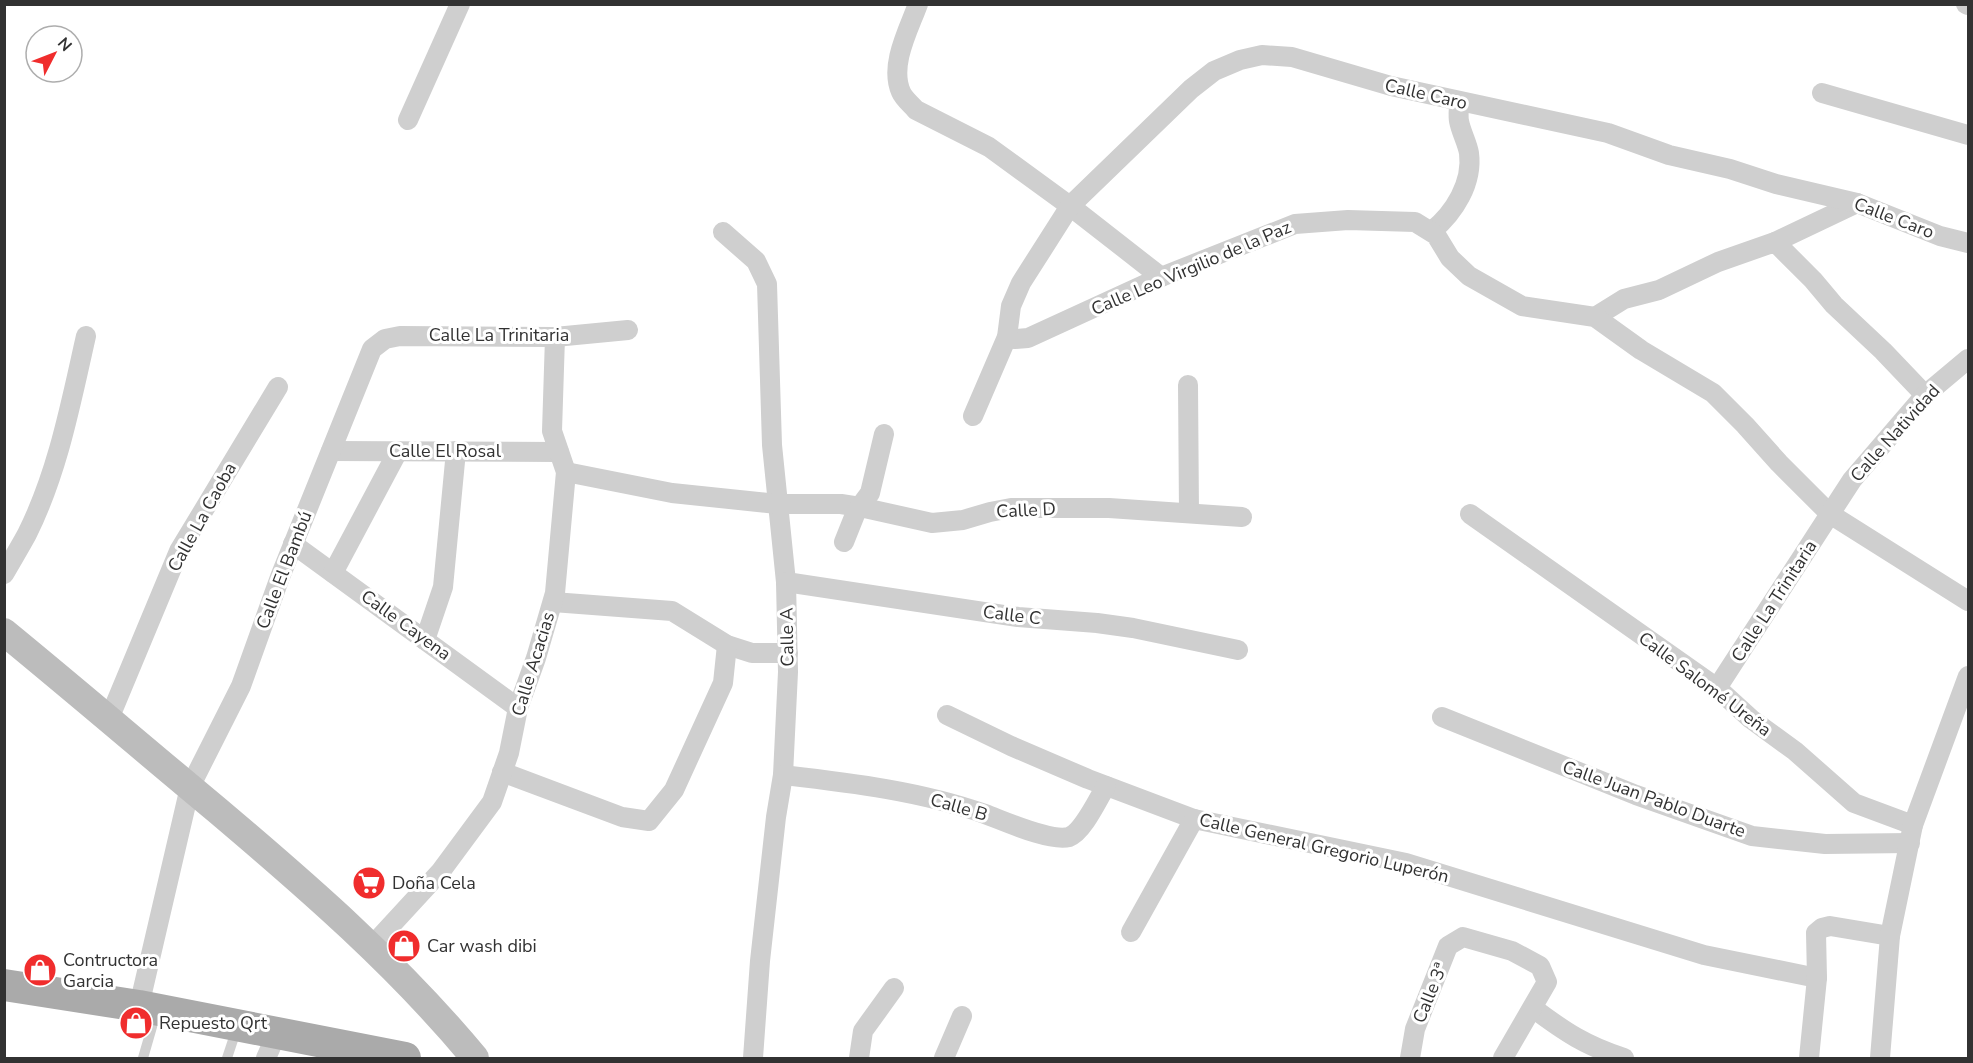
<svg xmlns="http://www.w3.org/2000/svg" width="1973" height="1063" viewBox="0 0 1973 1063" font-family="'Nunito Sans',sans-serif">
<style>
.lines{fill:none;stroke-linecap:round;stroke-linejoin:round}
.service{stroke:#cfcfcf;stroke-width:10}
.minor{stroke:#cfcfcf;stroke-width:20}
.secondary{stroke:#bcbcbc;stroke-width:28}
.primary{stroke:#aaa;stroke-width:32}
.labels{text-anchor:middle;stroke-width:6;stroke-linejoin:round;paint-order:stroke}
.street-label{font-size:18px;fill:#323232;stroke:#fff}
.poi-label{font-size:18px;fill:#323232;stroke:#fff;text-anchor:start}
</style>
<rect width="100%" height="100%" fill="#fff"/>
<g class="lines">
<g class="service">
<polyline points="143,1058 156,1013"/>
<polyline points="227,1058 237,1028"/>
</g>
<g class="minor">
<path d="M918 4C909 29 889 65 901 92 904 99 911 104 916 110L989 147 1070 206 1161 277"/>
<polyline points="1966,4 1968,5"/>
<polyline points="1822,93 1968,135"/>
<polyline points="408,120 460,4"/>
<path d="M1432 231C1454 213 1473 183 1469 153 1467 142 1461 132 1459 121 1458 116 1459 108 1459 102"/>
<polyline points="723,232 756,261 767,284 772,445 786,582 788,672 783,775 776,817 760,961 753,1058"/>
<polyline points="1775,242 1857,203"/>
<polyline points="1595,317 1624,299 1659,290 1718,262 1775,242 1813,280 1834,305 1883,351 1925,395"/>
<polyline points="1007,337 1015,339 1028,338 1161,277 1295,224 1348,220 1415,222 1436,235 1450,258 1469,276 1522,306 1595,317 1641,350 1713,393 1745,425 1779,463 1830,514 1968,601"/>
<polyline points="1188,385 1189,513"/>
<polyline points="973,416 1007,337 1011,306 1021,283 1070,206 1191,89 1214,71 1240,60 1262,55 1292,57 1391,86 1608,133 1669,155 1730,169 1776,184 1857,203 1940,236 1968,243"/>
<polyline points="331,451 559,452"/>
<polyline points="566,472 672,493 777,504 841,504 860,507 932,523 963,520 990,512 1011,508 1109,508 1242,517"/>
<polyline points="1470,514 1717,688 1751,719 1795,751 1854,803 1913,825"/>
<polyline points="844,542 856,512 870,493 884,434"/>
<polyline points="293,544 518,708"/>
<polyline points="333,573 398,451"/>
<path d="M4 574C12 560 20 547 27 534 58 472 71 402 86 336"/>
<polyline points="786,582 1018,617 1097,623 1133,628 1238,650"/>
<polyline points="553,602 672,611 727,645 752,653 788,653"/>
<polyline points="425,640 443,587 456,451"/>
<polyline points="1717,688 1852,480 1925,395 1968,359"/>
<polyline points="947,715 1011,746 1088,779 1194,819 1406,863 1704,955 1817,978"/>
<polyline points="1442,717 1636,795 1752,836 1825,844 1910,843"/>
<polyline points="109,719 179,551 278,387"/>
<polyline points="502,772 622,817 649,821 674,790 723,683 727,645"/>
<path d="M783 775C851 783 920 791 985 814 1004 821 1050 842 1069 837 1083 832 1098 799 1106 786"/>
<polyline points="1131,932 1194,819"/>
<polyline points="371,947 441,871 492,802 509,753 518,708 536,658 555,593 566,472 552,431 555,337"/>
<polyline points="139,1006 190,787 241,686 280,577 372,349 385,339 400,336 555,337 628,330"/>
<path d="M1533 1008C1565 1032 1586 1046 1624 1058"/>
<polyline points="266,1058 277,1033"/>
<polyline points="859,1058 863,1031 894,988"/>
<polyline points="944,1058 962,1016"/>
<polyline points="1410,1058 1415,1029 1448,946 1463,937 1512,951 1540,966 1547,982 1503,1058"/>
<polyline points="1809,1058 1817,978 1816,933 1822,928 1830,926 1890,936"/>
<polyline points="1880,1058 1890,936 1913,825 1968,676"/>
</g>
<path class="secondary" d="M4 632C76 691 146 751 217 810 308 887 399 966 475 1058"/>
<polyline class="primary" points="4,985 139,1006 405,1058"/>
</g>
<defs>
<symbol id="supermarket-disc" viewBox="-11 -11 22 22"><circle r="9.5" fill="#f02d2d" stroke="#fff"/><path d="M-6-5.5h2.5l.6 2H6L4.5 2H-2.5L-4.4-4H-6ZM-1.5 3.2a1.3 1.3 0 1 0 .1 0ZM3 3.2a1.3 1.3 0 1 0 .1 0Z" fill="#fff"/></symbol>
<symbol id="shop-disc" viewBox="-11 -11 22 22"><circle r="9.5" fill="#f02d2d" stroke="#fff"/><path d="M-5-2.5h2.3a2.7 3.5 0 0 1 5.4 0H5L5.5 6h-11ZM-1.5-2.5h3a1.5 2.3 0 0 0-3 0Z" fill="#fff"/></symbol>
</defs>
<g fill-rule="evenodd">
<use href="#supermarket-disc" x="350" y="864" width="38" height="38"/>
<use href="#shop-disc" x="385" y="927" width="38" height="38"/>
<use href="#shop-disc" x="21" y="951" width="38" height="38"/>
<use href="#shop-disc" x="117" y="1004" width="38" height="38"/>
</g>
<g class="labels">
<g class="street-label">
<text transform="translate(1426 94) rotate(13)" y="6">Calle Caro</text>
<text transform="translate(1894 218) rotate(21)" y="6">Calle Caro</text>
<text transform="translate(1191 268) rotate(-23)" y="6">Calle Leo Virgilio de la Paz</text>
<text x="499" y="341">Calle La Trinitaria</text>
<text transform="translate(1895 433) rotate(-48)" y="6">Calle Natividad</text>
<text x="445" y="457">Calle El Rosal</text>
<text transform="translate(1026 510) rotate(-3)" y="6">Calle D</text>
<text transform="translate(202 517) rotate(-61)" y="6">Calle La Caoba</text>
<text transform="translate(284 570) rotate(-69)" y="6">Calle El Bambú</text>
<text transform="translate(1774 601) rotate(-57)" y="6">Calle La Trinitaria</text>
<text transform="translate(1012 615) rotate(7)" y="6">Calle C</text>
<text transform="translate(406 625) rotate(36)" y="6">Calle Cayena</text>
<text transform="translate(787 637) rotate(-91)" y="6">Calle A</text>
<text transform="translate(533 664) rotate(-73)" y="6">Calle Acacias</text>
<text transform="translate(1705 684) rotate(37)" y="6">Calle Salomé Ureña</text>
<text transform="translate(1654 799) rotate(20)" y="6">Calle Juan Pablo Duarte</text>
<text transform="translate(959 807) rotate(16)" y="6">Calle B</text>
<text transform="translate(1324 848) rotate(13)" y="6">Calle General Gregorio Luperón</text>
<text transform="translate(1430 993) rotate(-68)" y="6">Calle 3ª</text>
</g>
<g class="poi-label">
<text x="392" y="889">Doña Cela</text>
<text x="427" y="952">Car wash dibi</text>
<text x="63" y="966">Contructora<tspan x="63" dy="21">Garcia</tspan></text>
<text x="159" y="1029">Repuesto Qrt</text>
</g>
</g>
<rect width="1973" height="1063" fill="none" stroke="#323232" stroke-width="12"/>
<g transform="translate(54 54) rotate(48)"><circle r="28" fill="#ffffff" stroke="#adadad" stroke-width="1.5"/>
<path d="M0-4.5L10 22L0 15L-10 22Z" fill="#f02d2d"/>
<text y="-9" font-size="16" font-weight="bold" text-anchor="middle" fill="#323232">N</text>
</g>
</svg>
